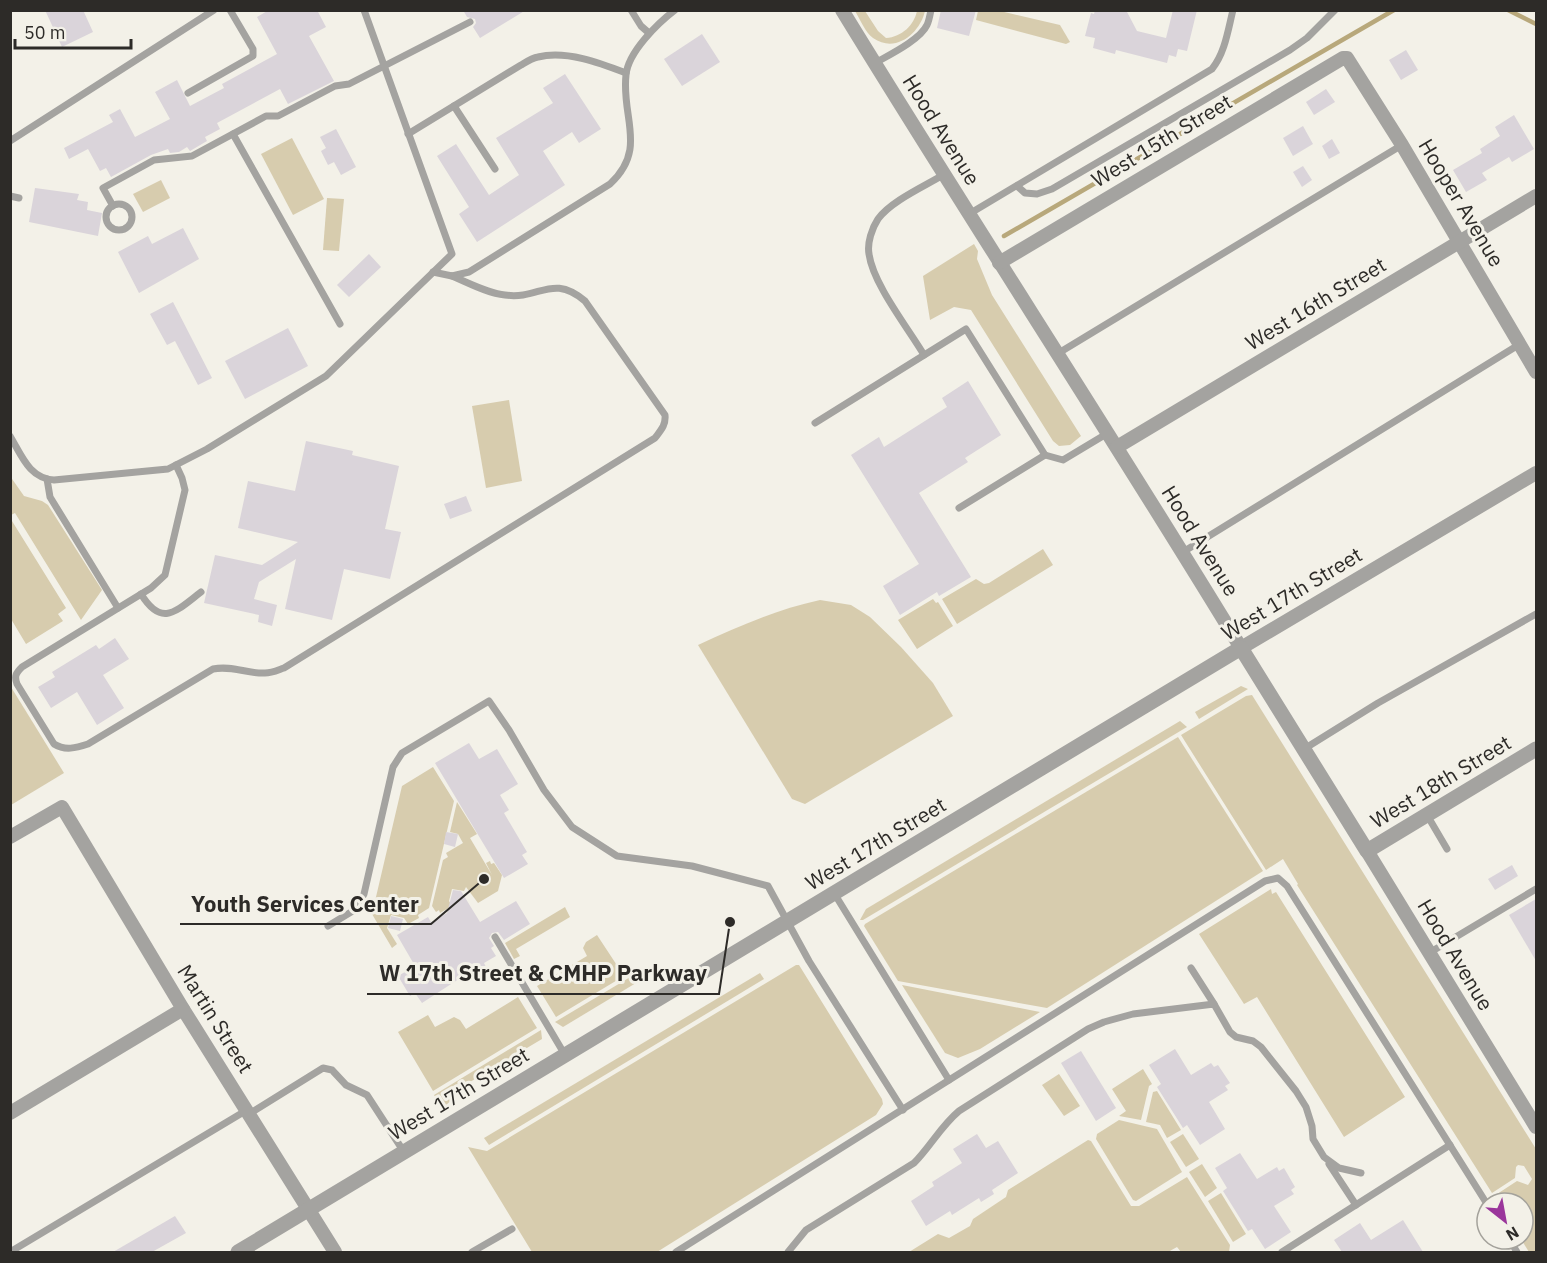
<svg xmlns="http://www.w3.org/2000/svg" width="1547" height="1263" viewBox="0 0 1547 1263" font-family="'IBM Plex Sans',sans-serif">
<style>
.green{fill:#d7ccae}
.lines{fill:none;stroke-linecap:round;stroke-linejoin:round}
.stream{stroke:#b8a87b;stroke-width:4.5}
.building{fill:#dad4da}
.service{stroke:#a4a3a0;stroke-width:7}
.minor{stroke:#a4a3a0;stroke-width:14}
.tertiary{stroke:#a4a3a0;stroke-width:15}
.labels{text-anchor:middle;stroke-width:6;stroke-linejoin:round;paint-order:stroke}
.street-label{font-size:21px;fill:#2d2b28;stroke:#f3f1e8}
.leader{fill:none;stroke:#2d2b28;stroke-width:2}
.callout-dot{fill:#2d2b28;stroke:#f3f1e8;stroke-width:2}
.callout-label{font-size:22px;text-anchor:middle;font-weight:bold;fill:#2d2b28;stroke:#f3f1e8;stroke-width:6;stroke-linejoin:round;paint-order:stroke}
</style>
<rect width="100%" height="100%" fill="#f3f1e8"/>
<g class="green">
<path d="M855 11H865L878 31 886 38C902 37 914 25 917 11H925C920 33 896 54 873 38 865 32 860 19 855 11Z"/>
<polygon points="978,11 1000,11 1060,25 1070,42 1066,44 976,20"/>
<polygon points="292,138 324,199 293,215 261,154"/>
<polygon points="161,180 170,198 143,212 133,194"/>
<polygon points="327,198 344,199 339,251 323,250"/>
<polygon points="974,244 978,251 977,259 992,295 1081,436 1070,445 1059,446 1053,441 971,310 954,307 930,320 923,276"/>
<polygon points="509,400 522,481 486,488 472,406"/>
<polygon points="10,476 24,496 42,501 48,505 102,590 81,620 15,513 11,515"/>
<polygon points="12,521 66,608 58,614 63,621 26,644 11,619"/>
<polygon points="1043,549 1053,565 957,624 942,599 976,579 984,584 989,583"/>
<polygon points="933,599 936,603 938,602 953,626 917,649 898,620"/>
<path d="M820 600 851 605 870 617 901 647 933 683 953 716 805 804 792 799 698 645C739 626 775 610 820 600Z"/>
<polygon points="1241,686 1248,689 1199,719 1195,712"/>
<polygon points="11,687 64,773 11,805 10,805"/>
<polygon points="1252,695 1536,1149 1536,1252 1529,1252 1521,1239 1523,1239 1523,1203 1498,1203 1494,1196 1517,1181 1528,1185 1532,1179 1524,1166 1518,1165 1516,1167 1515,1178 1492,1193 1297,885 1298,884 1283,859 1266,870 1181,735 1246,696"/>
<polygon points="1180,721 1187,727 863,920 860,920 866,909"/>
<polygon points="1178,737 1263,871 1047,1008 898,981 864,926 865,924"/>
<polygon points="433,767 454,801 429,908 418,915 419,918 408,924 404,918 391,915 387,928 397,944 392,948 372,914 402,786"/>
<polygon points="457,802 477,834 470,838 492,875 486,863 490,861 491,864 494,863 502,875 498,891 478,903 466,887 464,891 452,889 449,901 452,906 440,913 439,910 436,912 432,906 443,860 448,857 446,853 463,843 458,834 450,832"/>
<polygon points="1271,889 1272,894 1276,892 1405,1097 1344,1137 1257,997 1244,1004 1199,934"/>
<polygon points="565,907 570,917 516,949 520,956 514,959 505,943"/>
<polygon points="597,935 624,976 556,1017 537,986 587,956 583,948 586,942"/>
<polygon points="796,965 799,965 882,1099 883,1104 876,1115 657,1252 532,1252 468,1147 487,1151"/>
<polygon points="760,973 764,979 489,1145 484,1138"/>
<polygon points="632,976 636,983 563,1027 555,1022"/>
<polygon points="902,985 1040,1012 980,1049 958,1058 945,1053"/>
<polygon points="518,997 537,1028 433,1091 398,1032 428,1015 435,1027 454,1017 460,1020 466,1029"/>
<polygon points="541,1030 542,1039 460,1088 443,1110 434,1095"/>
<polygon points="1143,1069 1152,1084 1149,1086 1141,1120 1119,1116 1126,1111 1112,1089"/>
<polygon points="1059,1074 1080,1106 1064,1116 1042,1085"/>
<polygon points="1157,1091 1181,1130 1167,1138 1160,1125 1146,1122 1153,1092"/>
<polygon points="1119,1120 1157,1129 1182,1172 1136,1201 1133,1200 1096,1139 1097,1134"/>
<polygon points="1183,1134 1199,1159 1186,1167 1170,1142"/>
<polygon points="1088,1140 1091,1141 1131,1206 1139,1206 1187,1177 1230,1245 1229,1252 1181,1252 1177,1247 1168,1252 909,1252 938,1234 949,1238 970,1226 973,1219 1006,1197 1008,1190"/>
<polygon points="1202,1164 1217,1188 1205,1197 1189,1172"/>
<polygon points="1221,1193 1246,1234 1233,1242 1208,1201"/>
</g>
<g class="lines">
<g class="stream">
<polyline points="1508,10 1536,24"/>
<polyline points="1004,236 1394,10"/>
</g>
</g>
<g class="building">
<polygon points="45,10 83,10 93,32 62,47"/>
<polygon points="269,10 317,10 326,27 309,36 334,81 288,104 280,89 217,123 220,129 205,137 207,141 190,151 187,147 179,152 170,153 168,149 151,155 111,177 106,168 100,171 88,149 69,159 64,148 113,122 109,115 120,109 135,137 170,119 155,92 177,80 190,106 224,88 222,84 277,54 257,17"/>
<polygon points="463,10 526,10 480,38 473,27 476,23 475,19 467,17"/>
<polygon points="941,10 976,10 969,36 937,28"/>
<polygon points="1095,10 1126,10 1137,31 1166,38 1173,10 1197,10 1187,51 1178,49 1176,57 1169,55 1167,63 1116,50 1115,54 1093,48 1095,38 1085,36 1091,13 1094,14"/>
<polygon points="702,34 720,62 682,86 664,59"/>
<polygon points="1406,50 1418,70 1401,80 1389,60"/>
<polygon points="565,74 601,129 579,143 572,132 543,151 565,185 477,242 459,214 469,207 437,156 456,144 489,195 519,175 496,138 553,103 543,88"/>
<polygon points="1326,89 1335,102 1314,115 1306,102"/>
<polygon points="1514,115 1534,149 1512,162 1509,157 1482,173 1487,180 1466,192 1453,170 1482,153 1480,149 1500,136 1495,127"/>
<polygon points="1303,126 1313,144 1293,156 1283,138"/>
<polygon points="336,129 356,167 341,175 334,162 328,165 321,151 326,148 320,137"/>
<polygon points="1332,139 1340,153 1329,159 1322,146"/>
<polygon points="1303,166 1312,180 1302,187 1293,172"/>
<polygon points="35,188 79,194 77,200 88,202 87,210 102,213 98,236 29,222"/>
<polygon points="183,228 199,259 139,293 118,252 148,236 152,244"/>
<polygon points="369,254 381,267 349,297 337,285"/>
<polygon points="173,302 212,378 198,385 175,341 167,345 150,314"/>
<polygon points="288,328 308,366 245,399 225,361"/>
<polygon points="968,381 1001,435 965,458 968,462 919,493 971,577 939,596 937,592 900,615 883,586 919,564 851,455 879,437 884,447 947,407 942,398"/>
<polygon points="306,441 353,451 352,455 399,466 385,529 401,532 390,579 344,569 332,620 285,609 296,559 259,582 254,599 277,605 272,626 258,622 259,615 204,603 215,555 262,565 298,542 238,528 248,481 295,491"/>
<polygon points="466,496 472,511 450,519 444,504"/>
<polygon points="115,638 129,659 103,675 124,708 97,725 77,692 51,708 38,687 55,677 52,672 96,645 99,649"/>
<polygon points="469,743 479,759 497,749 518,784 500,795 509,810 504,813 527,852 522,855 528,864 504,878 435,763"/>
<polygon points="446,832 458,834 455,847 444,844"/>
<polygon points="1512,865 1518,876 1495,890 1488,879"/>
<polygon points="453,890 461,891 480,922 516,901 530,924 504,940 498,932 492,933 489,938 494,946 491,948 496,956 484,963 489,973 474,982 468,973 422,1003 415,993 410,996 398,976 415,966 397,935 428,917 431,922 447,913"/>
<polygon points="1536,899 1536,961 1509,915"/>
<polygon points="391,916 403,919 400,931 388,928"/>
<polygon points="1175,1049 1191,1075 1211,1063 1214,1067 1218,1065 1230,1083 1225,1086 1228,1090 1209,1102 1225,1129 1200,1145 1187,1125 1183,1128 1157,1087 1161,1084 1149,1065"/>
<polygon points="1081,1051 1116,1108 1096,1121 1061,1063"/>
<polygon points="977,1134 986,1148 998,1141 1018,1173 992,1190 994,1194 981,1202 979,1198 952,1215 950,1211 926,1226 911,1201 934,1186 932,1182 962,1163 953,1149"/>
<polygon points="1240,1153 1257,1179 1277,1167 1279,1171 1284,1168 1295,1187 1291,1190 1294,1194 1274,1206 1291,1232 1265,1249 1252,1229 1248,1231 1223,1191 1227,1188 1215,1168"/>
<polygon points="175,1216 186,1233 152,1252 113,1252"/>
<polygon points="1403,1220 1423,1252 1342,1252 1334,1240 1360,1223 1371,1240"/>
</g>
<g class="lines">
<g class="service">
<polyline points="631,10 641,26 649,33"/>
<path d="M875 63C889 55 920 40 927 25 929 21 930 15 931 10"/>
<polyline points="188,93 253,56 253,49 230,10"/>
<polyline points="454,106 495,169"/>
<polyline points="233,134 340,324"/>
<path d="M408 134 521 65C526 62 532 58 538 57 566 50 600 63 626 73"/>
<polyline points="10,141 214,10"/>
<polyline points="1017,186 1025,193 1037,194 1052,189 1290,50 1307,38 1335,10"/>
<polyline points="10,196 19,198"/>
<circle cx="119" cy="217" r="13"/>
<polyline points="113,206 103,188 154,160 192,156 266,116 278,116 335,86 349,84 470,22"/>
<path d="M969 214 1212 69C1225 53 1228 30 1233 10"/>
<path d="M433 272 452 276 469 272 610 184C648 149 621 117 626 75 628 52 658 23 675 10"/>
<polyline points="1057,354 1402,145"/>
<path d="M924 355C908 328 873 284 869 254 867 243 872 228 878 219 891 201 925 186 943 175"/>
<polyline points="815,423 966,329 1045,455"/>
<path d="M10 436C22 456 29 478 54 480L168 469 207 449 326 376 452 254 364 10"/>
<path d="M176 465 182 478 185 490 165 575 151 588 22 667C16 673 14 676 17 684L54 744C65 751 76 748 88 744L213 669C232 665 247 674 265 673 272 673 278 670 284 668L655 438C661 430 666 425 665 415L585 301C552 273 540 300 505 295 487 293 469 283 452 276"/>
<polyline points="47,479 50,497 118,608"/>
<polyline points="959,508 1045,455 1063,460 1108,433"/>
<polyline points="1183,552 1520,344"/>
<path d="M141 594C162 628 176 611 201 592"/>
<polyline points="1304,749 1378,703 1536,614"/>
<polyline points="1427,815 1447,849"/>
<polyline points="834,893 949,1080"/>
<polyline points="328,926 356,909 364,894 393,767 402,753 489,701 509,730 544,790 572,827 617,856 692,866 768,886 809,961 903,1110"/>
<polyline points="495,937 565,1055"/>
<polyline points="1429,953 1536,889"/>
<polyline points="1191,968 1214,1004"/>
<polyline points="249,1114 323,1068 332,1070 346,1085 367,1095 404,1152"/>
<polyline points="1329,1164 1356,1205"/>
<polyline points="1509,1239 1517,1252"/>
<polyline points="10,1252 247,1110"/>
<polyline points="472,1252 512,1229"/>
<polyline points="676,1252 1265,881 1278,878 1287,886 1487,1204"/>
<path d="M788 1252 806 1230 914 1163C930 1147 941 1126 959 1111L1088 1029 1104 1022 1133 1014 1214 1004 1230 1032 1236 1037 1253 1041 1261 1047 1296 1091 1306 1107 1312 1126 1313 1139 1324 1157 1339 1168 1361 1173"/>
<polyline points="1282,1252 1450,1145"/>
</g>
<g class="minor">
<path d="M842 10C973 224 1111 434 1241 648L1536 473"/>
<polyline points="999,263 1343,58 1347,58 1402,145 1536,372"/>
<polyline points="1117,447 1536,196"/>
<polyline points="10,837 62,807 183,1009 335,1252"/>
<polyline points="1367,851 1536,1127"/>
<polyline points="10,1113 183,1009"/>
</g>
<polyline class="tertiary" points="238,1252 1241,648 1367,851 1536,749"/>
</g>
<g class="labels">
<g class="street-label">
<text transform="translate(941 130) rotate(58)" y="7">Hood Avenue</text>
<text transform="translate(1162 141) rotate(-31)" y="7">West 15th Street</text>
<text transform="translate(1461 203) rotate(59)" y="7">Hooper Avenue</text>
<text transform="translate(1316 304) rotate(-31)" y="7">West 16th Street</text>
<text transform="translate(1200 541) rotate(58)" y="7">Hood Avenue</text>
<text transform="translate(1292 594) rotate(-31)" y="7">West 17th Street</text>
<text transform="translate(1441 782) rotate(-31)" y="7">West 18th Street</text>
<text transform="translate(876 844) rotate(-31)" y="7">West 17th Street</text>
<text transform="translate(1455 955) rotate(59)" y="7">Hood Avenue</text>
<text transform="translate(215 1019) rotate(58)" y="7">Martin Street</text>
<text transform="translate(459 1094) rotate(-31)" y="7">West 17th Street</text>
</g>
</g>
<path class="leader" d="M484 879L431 924H180M730 922L719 994H367"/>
<g class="callout-dot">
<circle cx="484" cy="879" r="6"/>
<circle cx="730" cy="922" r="6"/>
</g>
<g class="callout-label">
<text x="305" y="912">Youth Services Center</text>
<text x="543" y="981">W 17th Street &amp; CMHP Parkway</text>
</g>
<rect width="1547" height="1263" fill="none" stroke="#2d2b28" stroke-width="24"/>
<g transform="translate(1505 1221) rotate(149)"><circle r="28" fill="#f3f1e8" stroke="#a4a29b" stroke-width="1.5"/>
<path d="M0-4.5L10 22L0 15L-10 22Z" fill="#9a369b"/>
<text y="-9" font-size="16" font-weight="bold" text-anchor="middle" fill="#2d2b28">N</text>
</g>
<path d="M15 39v9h116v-9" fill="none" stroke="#2d2b28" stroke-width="3"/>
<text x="24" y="39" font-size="18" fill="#2d2b28" stroke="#f3f1e8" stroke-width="4.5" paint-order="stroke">50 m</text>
</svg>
